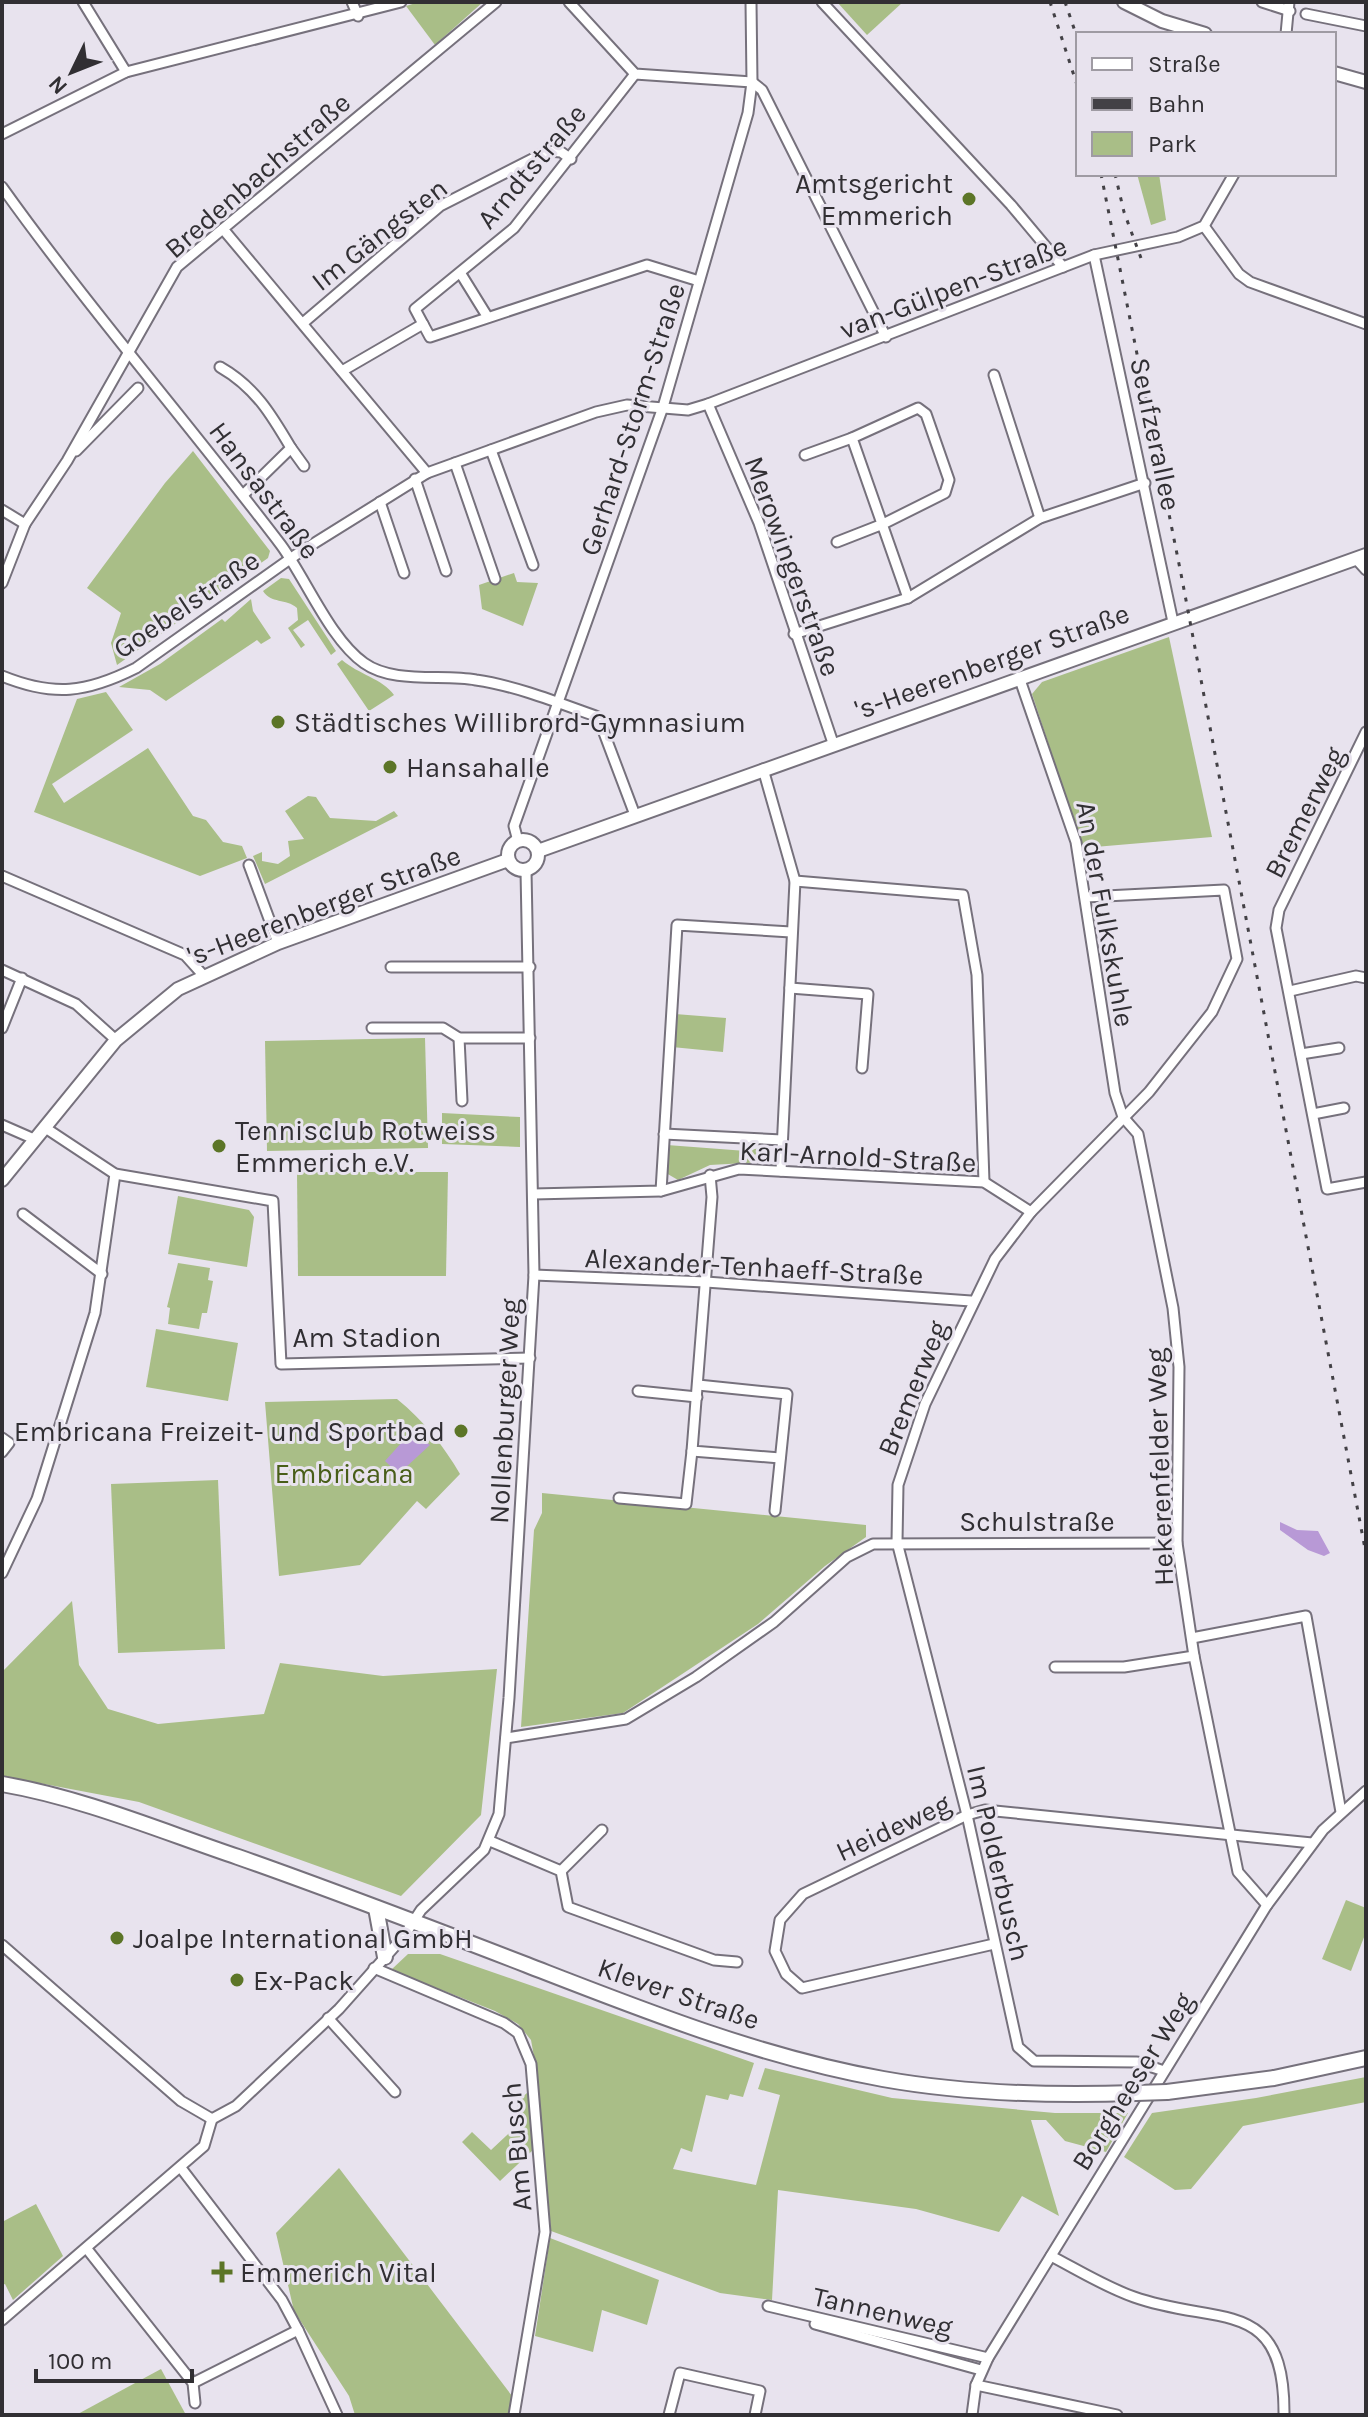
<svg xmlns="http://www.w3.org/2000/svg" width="1368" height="2417" viewBox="0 0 1368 2417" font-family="Karla,sans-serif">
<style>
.green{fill:#a9be87}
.water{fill:#b899d6}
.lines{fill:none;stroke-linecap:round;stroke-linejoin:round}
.street-casing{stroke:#76717c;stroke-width:13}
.secondary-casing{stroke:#76717c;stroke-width:16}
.primary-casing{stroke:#76717c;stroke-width:18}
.street{stroke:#fff;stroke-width:9}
.secondary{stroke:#fff;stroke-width:12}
.primary{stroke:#fff;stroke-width:14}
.rail{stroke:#434146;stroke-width:3;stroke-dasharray:4 8;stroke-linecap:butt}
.primary-bridge-casing{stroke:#76717c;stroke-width:18;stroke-linecap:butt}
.primary-bridge{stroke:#fff;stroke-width:14}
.poi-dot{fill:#5c7527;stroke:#e8e3ee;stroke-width:3}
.labels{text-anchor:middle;stroke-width:6;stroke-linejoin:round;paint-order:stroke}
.street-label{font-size:28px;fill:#312f33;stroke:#e8e3ee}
.poi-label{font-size:28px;fill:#312f33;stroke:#e8e3ee;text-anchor:start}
.park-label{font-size:28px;fill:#485e19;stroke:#e8e3ee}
</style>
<rect width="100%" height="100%" fill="#e8e3ee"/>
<g class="green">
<polygon points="419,2 483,2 435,45 406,6"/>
<polygon points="837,2 903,2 867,35"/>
<polygon points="1137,174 1159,174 1166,220 1151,225"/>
<polygon points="193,451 270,551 268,558 117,665 111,643 121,613 87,588 165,483"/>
<polygon points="514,573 517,582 538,583 523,626 482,609 479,585"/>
<path d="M281 578 289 579 336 651 331 655 308 620 293 630 305 645 301 648 288 628 298 620 297 608C286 598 271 604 263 591Z"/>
<polygon points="251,599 253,611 271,638 261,644 257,640 166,701 150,690 119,687 160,664 222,619 225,622"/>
<polygon points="1169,637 1212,837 1083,848 1032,694 1042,682"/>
<path d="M342 660C358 674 383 679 394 695L369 711 337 664Z"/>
<polygon points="106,692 133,730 52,784 64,803 148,748 193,816 206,820 223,842 242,846 247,858 200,876 34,812 77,699"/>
<polygon points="308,796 316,797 330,818 376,821 394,811 398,816 265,884 253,856 262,852 262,861 278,864 290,856 288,841 304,839 285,811"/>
<polygon points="675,1014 726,1018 723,1052 672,1047"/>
<polygon points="425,1038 428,1148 267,1151 265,1041"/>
<polygon points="442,1113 520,1117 520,1147 442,1144"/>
<polygon points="667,1145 746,1151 764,1147 770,1153 764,1162 710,1165 678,1180 666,1173"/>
<polygon points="297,1172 448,1172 446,1276 298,1276"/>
<polygon points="178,1196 249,1210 254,1217 247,1267 168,1254"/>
<polygon points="178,1263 210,1268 208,1280 213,1281 207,1313 202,1313 199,1329 168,1324 170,1308 167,1307"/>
<polygon points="156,1329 238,1343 228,1401 146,1387"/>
<path d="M397 1399C424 1421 443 1445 460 1474L426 1509 417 1501 360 1565 279 1576 265 1402Z"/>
<polygon points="218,1480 225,1649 118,1653 111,1484"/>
<polygon points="542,1493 866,1525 866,1537 825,1566 758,1624 623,1713 521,1727 534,1530 542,1513"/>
<polygon points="72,1601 79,1665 108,1709 158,1724 264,1714 280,1663 383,1676 497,1669 481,1815 401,1896 139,1802 2,1776 2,1672"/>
<polygon points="1346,1900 1366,1908 1366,1932 1351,1971 1322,1959"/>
<polygon points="408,1954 440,1954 754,2063 743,2097 730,2094 728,2100 706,2095 692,2152 681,2148 673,2169 756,2185 780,2095 758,2089 765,2068 892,2098 1055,2113 1128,2113 1106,2152 1065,2141 1046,2120 1031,2120 1059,2216 1022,2196 999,2232 916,2209 778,2190 772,2300 720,2293 551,2231 536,2068 531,2040 518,2024 495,2011 391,1970"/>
<polygon points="1366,2077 1366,2102 1243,2126 1191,2189 1175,2190 1124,2157 1152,2113 1256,2098"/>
<polygon points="528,2092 534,2149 500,2181 462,2142 472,2132 491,2150 524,2119 516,2103"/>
<polygon points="339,2168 512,2396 508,2415 355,2415 349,2396 294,2311 276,2233"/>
<polygon points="36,2204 63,2256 13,2300 5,2284 2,2285 2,2222"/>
<polygon points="550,2238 659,2280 647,2325 602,2310 593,2352 535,2336"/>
<polygon points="161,2369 186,2415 76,2415"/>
</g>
<g class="water">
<polygon points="412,1431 430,1445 405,1468 406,1473 403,1470 399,1474 385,1461"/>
<polygon points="1280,1522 1297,1530 1318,1531 1330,1553 1324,1556 1308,1550 1280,1530"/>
</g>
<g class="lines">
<defs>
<g id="street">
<polyline points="83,2 126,72"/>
<polyline points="352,2 358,16"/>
<polyline points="569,2 635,74 752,82 762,90 886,337"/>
<polyline points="822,2 1011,205 1063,267"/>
<polyline points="1262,2 1290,11"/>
<polyline points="1306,14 1366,26"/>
<polyline points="1286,34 1289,2"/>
<polyline points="2,134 126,72 401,2"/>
<path d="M2 187C90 310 189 424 281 545 306 579 330 639 364 663 393 684 442 674 476 680 517 686 559 703 598 717L635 815"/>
<polyline points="1204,226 1239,274 1250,282 1366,324"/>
<polyline points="223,229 427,473"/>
<polyline points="1094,255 1173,622"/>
<polyline points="461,274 487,316"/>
<polyline points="303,323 440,206 548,151 561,152 571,159"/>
<polyline points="423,324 430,337 647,265 699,281"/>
<path d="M220 367C255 387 271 414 291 448L243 495"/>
<polyline points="342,371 423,324 415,309 514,228 635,74"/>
<polyline points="994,375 1040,518"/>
<polyline points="708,404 759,523 833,743"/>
<polyline points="291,448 304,466"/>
<polyline points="491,450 533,565"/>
<polyline points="76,451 138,388"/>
<polyline points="805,455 852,438"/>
<polyline points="455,463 495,579"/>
<polyline points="415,479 446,571"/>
<polyline points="380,502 404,573"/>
<polyline points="2,510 25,524"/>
<polyline points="837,542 883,524 945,493 949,480 926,414 918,408 852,438 908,598"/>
<polyline points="1356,559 1366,570"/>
<polyline points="2,583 25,524 67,461 177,267 496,2"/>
<polyline points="794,634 908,598 1040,518 1145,483"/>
<path d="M2 676C54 697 86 693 136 668L297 554 427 473 596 412 627 405 688 410 708 404 1094 255 1178 237 1204 226 1234 174"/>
<polyline points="1019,677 1076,842 1115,1093 1123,1117 1138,1134 1173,1308 1179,1367 1177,1543 1194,1656 1238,1872 1267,1905"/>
<polyline points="1366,732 1279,910 1276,928 1327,1189 1366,1182"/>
<polyline points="763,769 795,881 781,1171"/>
<polyline points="518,841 514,826 663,407 748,113 752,82 751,2"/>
<polyline points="249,865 278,943"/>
<polyline points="2,876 185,955 203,975"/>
<polyline points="795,881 963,895 977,975 984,1182"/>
<polyline points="1086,897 1224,890 1237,959 1212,1012 1149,1092 1031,1212 995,1259 925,1404 898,1485 897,1542 967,1815 1018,2047 1034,2061 1137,2062 1164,2071"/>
<polyline points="391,967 530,967"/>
<polyline points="2,970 76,1004 116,1040"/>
<polyline points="790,988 868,994 862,1068"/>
<polyline points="1290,991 1356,976 1366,978"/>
<polyline points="2,1028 22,978"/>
<polyline points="372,1028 443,1028 459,1038 530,1038"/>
<polyline points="459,1038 462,1101"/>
<polyline points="1301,1054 1339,1048"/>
<polyline points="1313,1114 1344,1108"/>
<polyline points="2,1125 34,1139"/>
<polyline points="44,1127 115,1174 273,1201 281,1364 530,1358"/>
<polyline points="664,1134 782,1140"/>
<polyline points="710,1175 712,1197 692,1451 780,1458"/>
<polyline points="661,1191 677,925 791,932"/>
<polyline points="533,1194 661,1191 739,1169 984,1182 1031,1212"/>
<polyline points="23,1214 102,1274"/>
<polyline points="534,1275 706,1282 971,1301"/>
<polyline points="698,1385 787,1394 775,1511"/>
<polyline points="638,1391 697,1397"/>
<polyline points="2,1438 9,1443 2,1452"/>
<polyline points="619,1498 686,1504 692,1451"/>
<polyline points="2,1573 37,1499 95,1313 115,1174"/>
<polyline points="1192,1638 1306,1616 1341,1812"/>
<polyline points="1055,1667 1124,1667 1194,1656"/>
<polyline points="506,1738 626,1719 696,1677 774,1622 847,1557 873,1544 1177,1543"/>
<polyline points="490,1841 561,1871 568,1907 714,1960 737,1962"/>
<polyline points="561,1871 602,1830"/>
<polyline points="994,1944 802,1988 786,1974 775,1951 780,1920 803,1894 967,1815 985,1810 1312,1843"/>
<polyline points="2,1945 181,2101 212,2119"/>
<polyline points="374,1968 504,2023 518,2033 531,2064 545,2232 514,2415"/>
<polyline points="328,2018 395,2092"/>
<polyline points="212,2119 236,2106 339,2009 404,1936 421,1910 484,1850 499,1814 509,1698 534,1275 526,871"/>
<polyline points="181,2168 282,2300 298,2330"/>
<polyline points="87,2249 193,2383 195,2403"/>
<path d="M1051 2256C1078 2270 1105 2287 1134 2297 1218 2327 1285 2294 1284 2415"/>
<polyline points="768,2306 988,2358"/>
<polyline points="2,2320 204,2146 212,2119"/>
<polyline points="815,2324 981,2370"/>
<polyline points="193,2383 298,2330 337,2415"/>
<polyline points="976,2385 1117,2415"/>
<polyline points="669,2415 680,2373 760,2391 755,2415"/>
<polyline points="972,2415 976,2385 988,2358 1267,1905 1323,1830 1366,1791"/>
</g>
<g id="secondary">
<polyline points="1124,2 1162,21 1205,34"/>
<polyline points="1334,73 1366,82"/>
<circle cx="523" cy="855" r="15"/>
<polyline points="538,851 1366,555"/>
<polyline points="2,1180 116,1040 178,989 278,943 508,860"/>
</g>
<g id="primary">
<path d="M2 1784C83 1798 161 1831 238 1857 335 1891 431 1928 527 1965 643 2010 760 2057 883 2079 967 2094 1051 2096 1136 2093"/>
<polyline points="376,1908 385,1957"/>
<polyline points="1167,2092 1274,2078 1366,2058"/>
</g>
</defs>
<use href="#street" class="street-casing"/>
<use href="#secondary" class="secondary-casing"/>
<use href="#primary" class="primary-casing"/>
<use href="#street" class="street"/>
<use href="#secondary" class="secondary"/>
<use href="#primary" class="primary"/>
<g class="rail">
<polyline points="1050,2 1078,88"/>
<polyline points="1065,2 1078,40"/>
<polyline points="1101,174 1182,579 1366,1554"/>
<polyline points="1115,174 1124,212 1141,258"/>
</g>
<defs>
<polyline id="primary-bridge" points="1136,2093 1167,2092"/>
</defs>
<use href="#primary-bridge" class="primary-bridge-casing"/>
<use href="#primary-bridge" class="primary-bridge"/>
</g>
<g class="poi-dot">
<circle cx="969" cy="199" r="8"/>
<circle cx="278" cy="722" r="8"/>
<circle cx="390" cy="767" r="8"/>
<circle cx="219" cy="1146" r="8"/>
<circle cx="461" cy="1431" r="8"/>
<circle cx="117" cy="1938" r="8"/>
<circle cx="237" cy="1980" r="8"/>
<path d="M218 2260h8v8h8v8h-8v8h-8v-8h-8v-8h8z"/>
</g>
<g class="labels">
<g class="street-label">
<text transform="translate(531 166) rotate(-50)" y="10">Arndtstraße</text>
<text transform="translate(257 175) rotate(-41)" y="10">Bredenbachstraße</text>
<text transform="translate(379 234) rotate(-38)" y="10">Im Gängsten</text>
<text transform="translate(953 287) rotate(-21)" y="10">van-Gülpen-Straße</text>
<text transform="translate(632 419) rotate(-72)" y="10">Gerhard-Storm-Straße</text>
<text transform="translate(1156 434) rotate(78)" y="10">Seufzerallee</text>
<text transform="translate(265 490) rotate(53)" y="10">Hansastraße</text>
<text transform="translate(793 566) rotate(70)" y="10">Merowingerstraße</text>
<text transform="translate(186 604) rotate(-34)" y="10">Goebelstraße</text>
<text transform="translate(992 661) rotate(-20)" y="10">'s-Heerenberger Straße</text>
<text transform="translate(1304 812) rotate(-63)" y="10">Bremerweg</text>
<text transform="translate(324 905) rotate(-21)" y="10">'s-Heerenberger Straße</text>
<text transform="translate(1106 914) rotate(80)" y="10">An der Fulkskuhle</text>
<text transform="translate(858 1156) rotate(3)" y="10">Karl-Arnold-Straße</text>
<text transform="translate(754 1266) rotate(3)" y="10">Alexander-Tenhaeff-Straße</text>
<text x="367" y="1347">Am Stadion</text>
<text transform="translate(912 1388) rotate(-68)" y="10">Bremerweg</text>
<text transform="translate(504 1411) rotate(-87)" y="10">Nollenburger Weg</text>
<text transform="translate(1159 1467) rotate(-92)" y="10">Hekerenfelder Weg</text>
<text x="1037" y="1531">Schulstraße</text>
<text transform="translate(893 1827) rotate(-25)" y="10">Heideweg</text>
<text transform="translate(999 1863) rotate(77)" y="10">Im Polderbusch</text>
<text transform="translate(679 1993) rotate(19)" y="10">Klever Straße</text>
<text transform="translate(1132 2081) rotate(-58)" y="10">Borgheeser Weg</text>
<text transform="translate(516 2147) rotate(-95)" y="10">Am Busch</text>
<text transform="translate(883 2311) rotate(13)" y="10">Tannenweg</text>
</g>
<g class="poi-label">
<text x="953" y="193" text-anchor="end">Amtsgericht<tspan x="953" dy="32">Emmerich</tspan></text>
<text x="294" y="732">Städtisches Willibrord-Gymnasium</text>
<text x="406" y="777">Hansahalle</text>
<text x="235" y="1140">Tennisclub Rotweiss<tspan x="235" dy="32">Emmerich e.V.</tspan></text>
<text x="445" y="1441" text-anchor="end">Embricana Freizeit- und Sportbad</text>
<text x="133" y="1948">Joalpe International GmbH</text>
<text x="253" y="1990">Ex-Pack</text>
<text x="240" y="2282">Emmerich Vital</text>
</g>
<g class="park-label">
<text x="344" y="1483">Embricana</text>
</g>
</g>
<rect width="1368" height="2417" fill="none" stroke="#312f33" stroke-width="8"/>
<rect x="1076" y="32" width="260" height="144" fill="#e8e3ee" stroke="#9f9ba3" stroke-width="2"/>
<rect x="1092" y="58" width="40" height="12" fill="#ffffff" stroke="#9f9ba3" stroke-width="2"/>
<text x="1148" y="72" font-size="24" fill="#312f33">Straße</text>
<rect x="1092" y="98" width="40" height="12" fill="#434146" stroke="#9f9ba3" stroke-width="2"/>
<text x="1148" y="112" font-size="24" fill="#312f33">Bahn</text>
<rect x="1092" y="132" width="40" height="24" fill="#a9be87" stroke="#9f9ba3" stroke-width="2"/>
<text x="1148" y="152" font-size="24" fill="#312f33">Park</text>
<g transform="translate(72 72) rotate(227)" stroke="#e8e3ee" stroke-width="6" paint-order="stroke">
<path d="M0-6L14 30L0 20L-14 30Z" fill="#312f33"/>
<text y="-12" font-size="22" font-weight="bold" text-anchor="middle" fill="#312f33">N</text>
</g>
<path d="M36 2369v12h156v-12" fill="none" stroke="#312f33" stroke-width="4"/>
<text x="48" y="2369" font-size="24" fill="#312f33" stroke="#e8e3ee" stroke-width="6" paint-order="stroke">100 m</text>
</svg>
